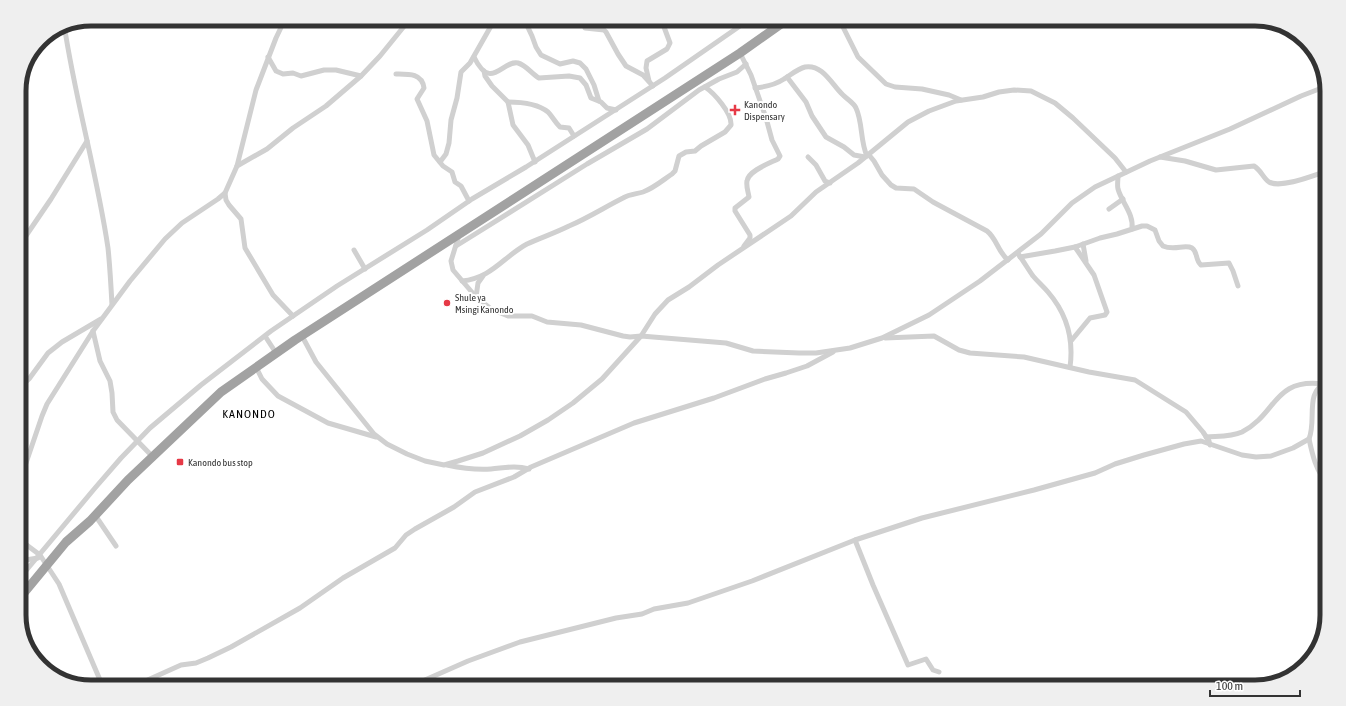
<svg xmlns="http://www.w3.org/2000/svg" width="1346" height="706" viewBox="0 0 1346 706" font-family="'Asap Condensed',sans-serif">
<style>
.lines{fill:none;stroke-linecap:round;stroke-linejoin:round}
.minor{stroke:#d0d0d0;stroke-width:5}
.trunk{stroke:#a2a2a2;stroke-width:9}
.poi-dot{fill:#e63946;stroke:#fff;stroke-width:1.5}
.labels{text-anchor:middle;stroke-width:4;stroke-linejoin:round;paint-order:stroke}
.poi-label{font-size:10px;fill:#333;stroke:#fff;text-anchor:start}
.quarter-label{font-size:12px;letter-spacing:1px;fill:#000;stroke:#fff}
.rim{fill:none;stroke:#333;stroke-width:5}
</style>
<rect width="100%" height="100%" fill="#fff"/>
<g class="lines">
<g class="minor">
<polyline points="524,19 532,36 536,47 541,55 560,64 573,61 580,63 586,69 594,85 599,101"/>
<polyline points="582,19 585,28 604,30 606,32 618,54 626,66 643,75 653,86"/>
<polyline points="839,19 858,57 886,84 895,87 922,89 949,95 961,100"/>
<path d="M64 24C75 99 97 173 108 248 110 267 111 286 112 305"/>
<path d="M740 53 751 75 766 118 772 140 780 156 778 159C770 163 748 171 747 181 746 186 748 191 749 197L735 208V211L750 235V238L744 246"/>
<polyline points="268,57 276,71 283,74 293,73 301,76 324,70 336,70 361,76"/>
<path d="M474 57C491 92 502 60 518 63 526 65 532 74 539 78L569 76 580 78 586 85 591 98 601 102 607 108 616 110"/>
<polyline points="484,71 485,76 492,86 508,102 513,125 528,145 535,162"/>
<path d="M396 74C408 74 422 73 424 88L417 99 427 121 434 155 443 166 452 172 455 182 461 186 469 201"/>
<polyline points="787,77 806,102 812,116 826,137 844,147 854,155 865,157"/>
<polyline points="649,81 646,68 647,61 667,49 670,43 661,19"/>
<path d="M755 88C765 87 775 85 784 79 791 75 797 69 805 67 823 64 832 85 843 95 847 99 854 103 856 108 863 123 860 141 867 156"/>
<path d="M508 102C520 102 538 104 548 112 552 116 555 122 560 127L569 128 574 136"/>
<path d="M869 155 874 161 882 175 891 185 896 188 914 189 933 202 987 231C997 239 998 252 1008 260"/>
<polyline points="808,157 816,165 825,181 830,183"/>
<path d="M1160 157 1185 161 1216 170 1254 166C1261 170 1263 178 1269 182 1281 189 1315 175 1327 171"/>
<polyline points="440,162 446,154 449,143 451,120 457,98 461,72 470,63 495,19"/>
<polyline points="237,166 267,149 293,128 326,106 361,76 380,56 410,19"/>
<path d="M1118 176C1118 180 1117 185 1118 189 1122 203 1134 214 1132 229"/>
<polyline points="225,193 226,200 229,205 241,219 245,248 273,295 293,316"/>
<polyline points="1109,209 1123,199"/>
<polyline points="459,235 451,261 453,270 476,297 491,309 508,316 532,316 547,322 581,325 623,336 630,337 641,336 726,343 753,351 799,353 816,353 850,348 882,338 929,315 980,281 1041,234 1072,203 1095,187 1150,161 1230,129 1301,96 1327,86"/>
<polyline points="1083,244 1086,261"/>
<polyline points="19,246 51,199 87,141"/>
<polyline points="456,246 587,164 647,129 699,90 719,79 737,72 746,64"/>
<polyline points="354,250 365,269"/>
<path d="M1019 255C1024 262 1028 269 1033 276 1038 282 1043 286 1048 292 1067 314 1074 338 1070 367"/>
<path d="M1020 257 1055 251 1075 247 1100 238 1117 234 1142 226H1147L1155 230 1159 241 1163 246C1174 251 1185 244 1192 248 1198 252 1195 260 1201 265L1229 263 1233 271 1238 286"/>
<path d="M462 281C492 278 503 257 527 244 540 238 555 233 569 226 588 218 605 207 623 198 630 194 637 194 643 192 654 188 663 180 672 174L675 171 679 156 686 152 695 151 701 146 725 132 731 125C732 113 714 93 705 87"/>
<polyline points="476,297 478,283 483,276"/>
<polyline points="93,331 100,361 110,381 112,393 113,412 117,420 152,456"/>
<polyline points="265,336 276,353"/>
<polyline points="302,336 316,362 374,434 387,444 407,454 425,461 444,465 458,461 483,453 520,436 548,420 573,403 602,379 641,336 655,314 668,300 689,287 718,265 791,216 816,192 858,163 908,122 929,111 956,101 983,97 999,92 1014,90 1031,91 1055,103 1073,118 1115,158 1126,172"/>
<polyline points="885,338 934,336 959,350 970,353 1024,357 1089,372 1135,380 1186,412 1203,432 1209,441 1210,445"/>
<polyline points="1071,341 1090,318 1105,315 1107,312 1094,275 1075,247"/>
<polyline points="256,367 262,379 278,396 328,423 376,437"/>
<polyline points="19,388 29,379 48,353 62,342 101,319"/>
<path d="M1206 437C1218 436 1231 437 1242 432 1277 414 1273 378 1323 384"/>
<path d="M1309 439C1312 453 1316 472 1327 482"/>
<path d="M447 465C461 468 477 470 491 469 504 468 515 465 529 469"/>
<polyline points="19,476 26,463 42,416 47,404 93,331 130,281 165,239 182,223 218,199 225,193 237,166 256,90 276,38 285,19"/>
<polyline points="95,515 116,546"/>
<polyline points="19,523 22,539 24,543 40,555 59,584 103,687"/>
<polyline points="855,540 873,585 908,665 926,659 933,670 939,672"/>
<polyline points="19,561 38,558"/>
<polyline points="19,579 95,488 121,458 150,428 201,385 271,331 337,286 427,230 472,199 526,167 665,78 750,19"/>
<polyline points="132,687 181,665 196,663 208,658 231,647 300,608 343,578 395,548 406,535 415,529 454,507 475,492 514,477 531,467 634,423 714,398 765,379 786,373 807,366 833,352"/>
<path d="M409 687 468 661 520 642 616 618 642 614 654 609 688 603 752 581 855 540 922 518 1034 490 1095 473 1115 464 1144 455 1184 444 1201 441 1242 455 1256 457 1271 456 1293 448 1309 439C1317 419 1304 392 1327 382"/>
</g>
<polyline class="trunk" points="19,599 66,542 90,521 128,480 221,392 295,340 740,53 788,19"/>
</g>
<g class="poi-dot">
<path d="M733 104h4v4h4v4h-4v4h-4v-4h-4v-4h4z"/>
<circle cx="447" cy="303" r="4"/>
<rect x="176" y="458" width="8" height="8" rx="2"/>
</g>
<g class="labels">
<g class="poi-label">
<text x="744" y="108">Kanondo<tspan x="744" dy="12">Dispensary</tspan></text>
<text x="455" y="301">Shule ya<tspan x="455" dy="12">Msingi Kanondo</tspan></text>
<text x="188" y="466">Kanondo bus stop</text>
</g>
<g class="quarter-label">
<text x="249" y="418">KANONDO</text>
</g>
</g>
<path d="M0 0H1346V706H0ZM91 26H1255A65 65 0 0 1 1320 91V615A65 65 0 0 1 1255 680H91A65 65 0 0 1 26 615V91A65 65 0 0 1 91 26Z" fill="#efefef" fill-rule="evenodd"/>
<path class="rim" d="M91 26H1255A65 65 0 0 1 1320 91V615A65 65 0 0 1 1255 680H91A65 65 0 0 1 26 615V91A65 65 0 0 1 91 26Z"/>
<path d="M1210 690v6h90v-6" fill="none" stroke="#333333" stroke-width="2"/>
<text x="1216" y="690" font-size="12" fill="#333333" stroke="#ffffff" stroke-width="3" paint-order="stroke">100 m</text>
</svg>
